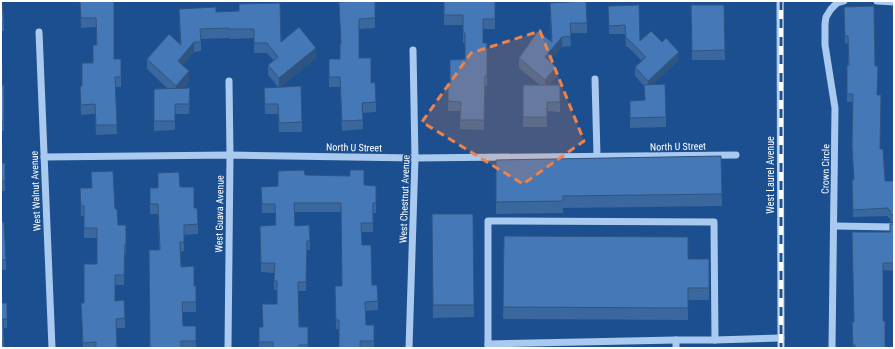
<svg xmlns="http://www.w3.org/2000/svg" width="895" height="349" viewBox="0 0 895 349" font-family="'Roboto Condensed',sans-serif">
<style>
.lines{fill:none;stroke-linecap:round;stroke-linejoin:round}
.minor{stroke:#a9c9ee;stroke-width:7}
.rail-casing{stroke:#fff;stroke-width:4.5}
.rail{stroke:#1b4f8f;stroke-width:3;stroke-dasharray:9;stroke-linecap:butt}
.wall{fill:#3a679d}
.shaded-wall{fill:#305480}
.building{fill:#4478b7;stroke:#305480}
.marked{fill:#ee8249;fill-opacity:0.2;stroke:#ee8249;stroke-width:3;stroke-dasharray:8 5;stroke-linejoin:round}
.labels{text-anchor:middle;stroke-width:3.5;stroke-linejoin:round;paint-order:stroke}
.street-label{font-size:10px;fill:#fff;stroke:#1b4f8f}
</style>
<rect width="100%" height="100%" fill="#1b4f8f"/>
<g class="lines">
<g class="minor">
<polyline points="780,1 781,348"/>
<polyline points="877,1 894,2"/>
<polyline points="39,32 52,348"/>
<polyline points="595,79 597,156"/>
<polyline points="44,157 230,155 415,158 736,155"/>
<polyline points="834,226 894,227"/>
<polyline points="715,340 781,338"/>
<polyline points="488,344 676,340"/>
<polyline points="228,348 230,155 229,81"/>
<polyline points="409,348 415,158 413,50"/>
<polyline points="488,348 488,221 714,222 715,340 676,340 676,348"/>
<polyline points="832,348 835,108 825,45 825,24 826,17 831,9 837,3 844,1"/>
</g>
<defs>
<polyline id="rail" points="781,1 781,348"/>
</defs>
<use href="#rail" class="rail-casing"/>
<use href="#rail" class="rail"/>
</g>
<g class="wall">
<polygon points="80,1 114,1 114,59 121,59 121,87 115,87 117,134 96,135 95,114 81,115 80,86 82,86 93,63 96,45 96,27 81,28"/>
<polygon points="375,1 375,28 359,29 359,58 371,83 376,102 376,112 363,113 363,129 342,131 340,87 329,87 329,59 340,59 341,44 339,2"/>
<polygon points="444,1 495,1 495,29 483,29 483,43 487,76 487,86 485,86 484,130 460,129 460,111 448,111 448,84 450,84 465,59 465,43 463,43 463,25 444,25"/>
<polygon points="1,2 4,22 4,31 1,31"/>
<polygon points="550,3 587,23 587,33 570,33 571,46 562,47 550,61 556,77 549,85 560,85 560,112 547,111 547,127 523,127 523,85 540,85 519,68 519,58 551,41"/>
<polygon points="239,4 281,42 316,58 280,87 302,122 302,132 279,132 278,114 265,114 264,88 278,87 268,75 268,65 274,61 267,53 254,53 254,38 229,39 229,38 201,39 201,51 194,52 182,65 189,81 182,89 190,98 189,114 175,114 175,130 154,131 154,89 168,89 147,69 147,59 180,44 179,9 216,12 239,11"/>
<polygon points="691,5 724,5 725,60 692,60"/>
<polygon points="608,6 640,41 679,60 652,85 666,117 666,127 630,128 630,101 645,100 644,86 635,76 635,67 642,61 628,47 626,47 625,34 609,34"/>
<polygon points="844,7 875,66 880,149 885,181 894,181 894,222 890,222 890,218 888,218 888,216 853,217 852,187 854,180 852,154 853,102 847,102 847,65 848,65 848,43 845,44"/>
<polygon points="1,66 2,85 4,85 4,131 1,131"/>
<polygon points="1,144 2,163 5,181 5,191 1,191"/>
<polygon points="721,156 722,206 563,208 563,213 496,214 496,160"/>
<polygon points="278,171 364,185 376,186 376,213 373,213 373,232 361,232 362,245 372,285 378,301 378,310 365,311 366,325 374,325 374,348 339,348 339,329 336,329 335,286 342,286 341,212 294,212 295,226 310,241 310,250 307,250 306,291 298,291 299,327 308,327 308,348 259,348 259,327 262,327 277,304 277,290 274,290 274,273 261,272 260,226 275,225 275,213 262,213 261,187 278,186"/>
<polygon points="91,172 115,209 118,225 126,244 126,254 125,254 124,285 115,285 115,301 125,318 125,328 116,328 117,348 83,348 81,303 84,303 97,264 97,238 84,238 84,216 81,216 80,188 92,188"/>
<polygon points="180,187 194,208 198,224 198,234 184,235 184,251 180,252 181,267 194,286 196,286 196,312 182,312 183,326 196,326 196,348 150,348 159,250 158,214 150,214 150,188"/>
<polygon points="432,214 473,214 474,317 433,318"/>
<polygon points="1,222 6,260 6,270 1,270"/>
<polygon points="894,224 894,271 883,270 883,321 885,348 853,348 852,330 854,322 890,232"/>
<polygon points="504,236 688,259 709,259 709,300 688,300 688,320 503,319"/>
<polygon points="1,303 7,303 7,328 4,328 4,348 1,348"/>
</g>
<g class="shaded-wall">
<polygon points="562,37 562,47 545,67 545,57"/>
<polygon points="194,42 194,52 178,71 178,61"/>
<polygon points="316,48 316,58 279,88 279,78"/>
<polygon points="679,52 679,60 648,89 648,81"/>
<polygon points="556,67 556,77 545,90 545,80"/>
<polygon points="189,71 189,81 176,95 176,86"/>
</g>
<g class="building">
<polygon points="80,1 114,1 114,59 121,59 121,77 115,77 117,125 96,125 95,104 81,105 80,86 82,86 82,63 93,63 93,45 97,45 96,18 81,18"/>
<polygon points="366,1 375,1 375,18 359,19 359,58 371,58 371,83 375,82 376,102 362,103 363,120 342,121 340,77 329,77 329,59 340,59 340,44 341,44 339,2"/>
<polygon points="444,1 495,1 495,19 483,19 483,43 487,43 487,76 485,76 484,120 460,120 461,102 448,101 448,84 450,84 450,60 465,59 465,33 463,33 463,15 444,15"/>
<polygon points="586,1 587,23 570,23 571,36 562,37 545,57 556,67 545,80 519,58 538,31 552,42 550,3"/>
<polygon points="1,2 2,2 4,22 1,22"/>
<polygon points="280,3 281,42 299,27 316,48 279,78 268,65 278,57 267,43 254,43 254,29 229,29 229,28 200,29 201,42 194,42 178,61 189,71 176,86 147,59 169,34 181,45 179,9 216,7 216,12 239,11 239,4"/>
<polygon points="639,5 640,41 651,31 662,42 666,38 679,52 648,81 635,67 646,57 628,39 626,39 625,25 609,26 608,6"/>
<polygon points="691,5 724,5 725,50 692,51"/>
<polygon points="874,6 875,66 878,66 877,95 881,95 880,149 883,149 885,181 894,181 894,215 890,214 890,210 888,210 888,208 853,210 852,180 854,180 852,146 853,94 847,94 847,65 849,65 848,36 845,36 844,7"/>
<polygon points="1,66 2,66 2,85 4,85 4,122 1,122"/>
<polygon points="665,84 666,117 630,118 630,101 645,100 644,85"/>
<polygon points="523,85 560,85 560,102 547,102 547,117 523,117"/>
<polygon points="301,86 302,122 279,123 278,104 265,104 264,88"/>
<polygon points="190,88 189,104 175,104 175,121 154,121 154,89"/>
<polygon points="1,144 2,144 2,163 5,163 5,181 1,181"/>
<polygon points="721,156 722,194 563,196 563,201 496,202 496,160"/>
<polygon points="304,170 305,175 350,176 350,170 364,170 364,185 376,186 376,203 373,203 373,223 361,223 362,245 371,245 372,285 377,285 378,301 365,302 366,325 374,325 374,341 360,341 360,348 339,348 339,320 336,320 335,286 342,286 341,203 294,203 295,226 309,225 310,241 307,241 306,282 298,282 299,327 308,327 308,345 299,345 299,348 273,348 273,342 259,342 259,327 263,327 262,304 277,304 277,281 274,281 275,263 261,263 260,226 276,225 275,204 262,204 261,187 278,186 278,171"/>
<polygon points="113,171 115,209 117,209 118,225 126,225 126,244 125,244 124,275 115,275 115,301 124,300 125,318 116,319 117,348 96,348 96,342 83,343 81,303 84,303 84,264 97,264 97,228 84,228 84,206 81,206 80,188 92,188 91,172"/>
<polygon points="179,172 180,187 194,187 194,208 197,208 198,224 184,225 184,242 180,242 181,267 194,266 194,286 196,286 196,302 182,302 183,326 196,326 196,341 181,341 181,348 150,348 149,250 160,250 158,204 150,204 150,188 158,188 158,173"/>
<polygon points="432,214 473,214 474,305 433,305"/>
<polygon points="1,222 4,222 6,260 1,260"/>
<polygon points="890,224 894,224 894,263 883,263 883,321 885,321 885,348 855,348 855,345 853,345 852,322 854,322 852,232 890,232"/>
<polygon points="504,236 688,237 688,259 709,259 709,288 688,288 688,308 503,307"/>
<polygon points="1,303 7,303 7,319 3,319 4,341 1,341"/>
</g>
<path class="marked" d="M540 31 584 141 523 184 422 122 471 53Z"/>
<g class="labels">
<g class="street-label">
<text transform="translate(678 146) rotate(-1)" y="4">North U Street</text>
<text transform="translate(354 147) rotate(1)" y="4">North U Street</text>
<text transform="translate(825 169) rotate(-89)" y="4">Crown Circle</text>
<text transform="translate(770 175) rotate(-90)" y="4">West Laurel Avenue</text>
<text transform="translate(35 191) rotate(-92)" y="4">West Walnut Avenue</text>
<text transform="translate(404 199) rotate(-88)" y="4">West Chestnut Avenue</text>
<text transform="translate(219 214) rotate(-89)" y="4">West Guava Avenue</text>
</g>
</g>
<rect width="895" height="349" fill="none" stroke="#ffffff" stroke-width="4"/>
</svg>
